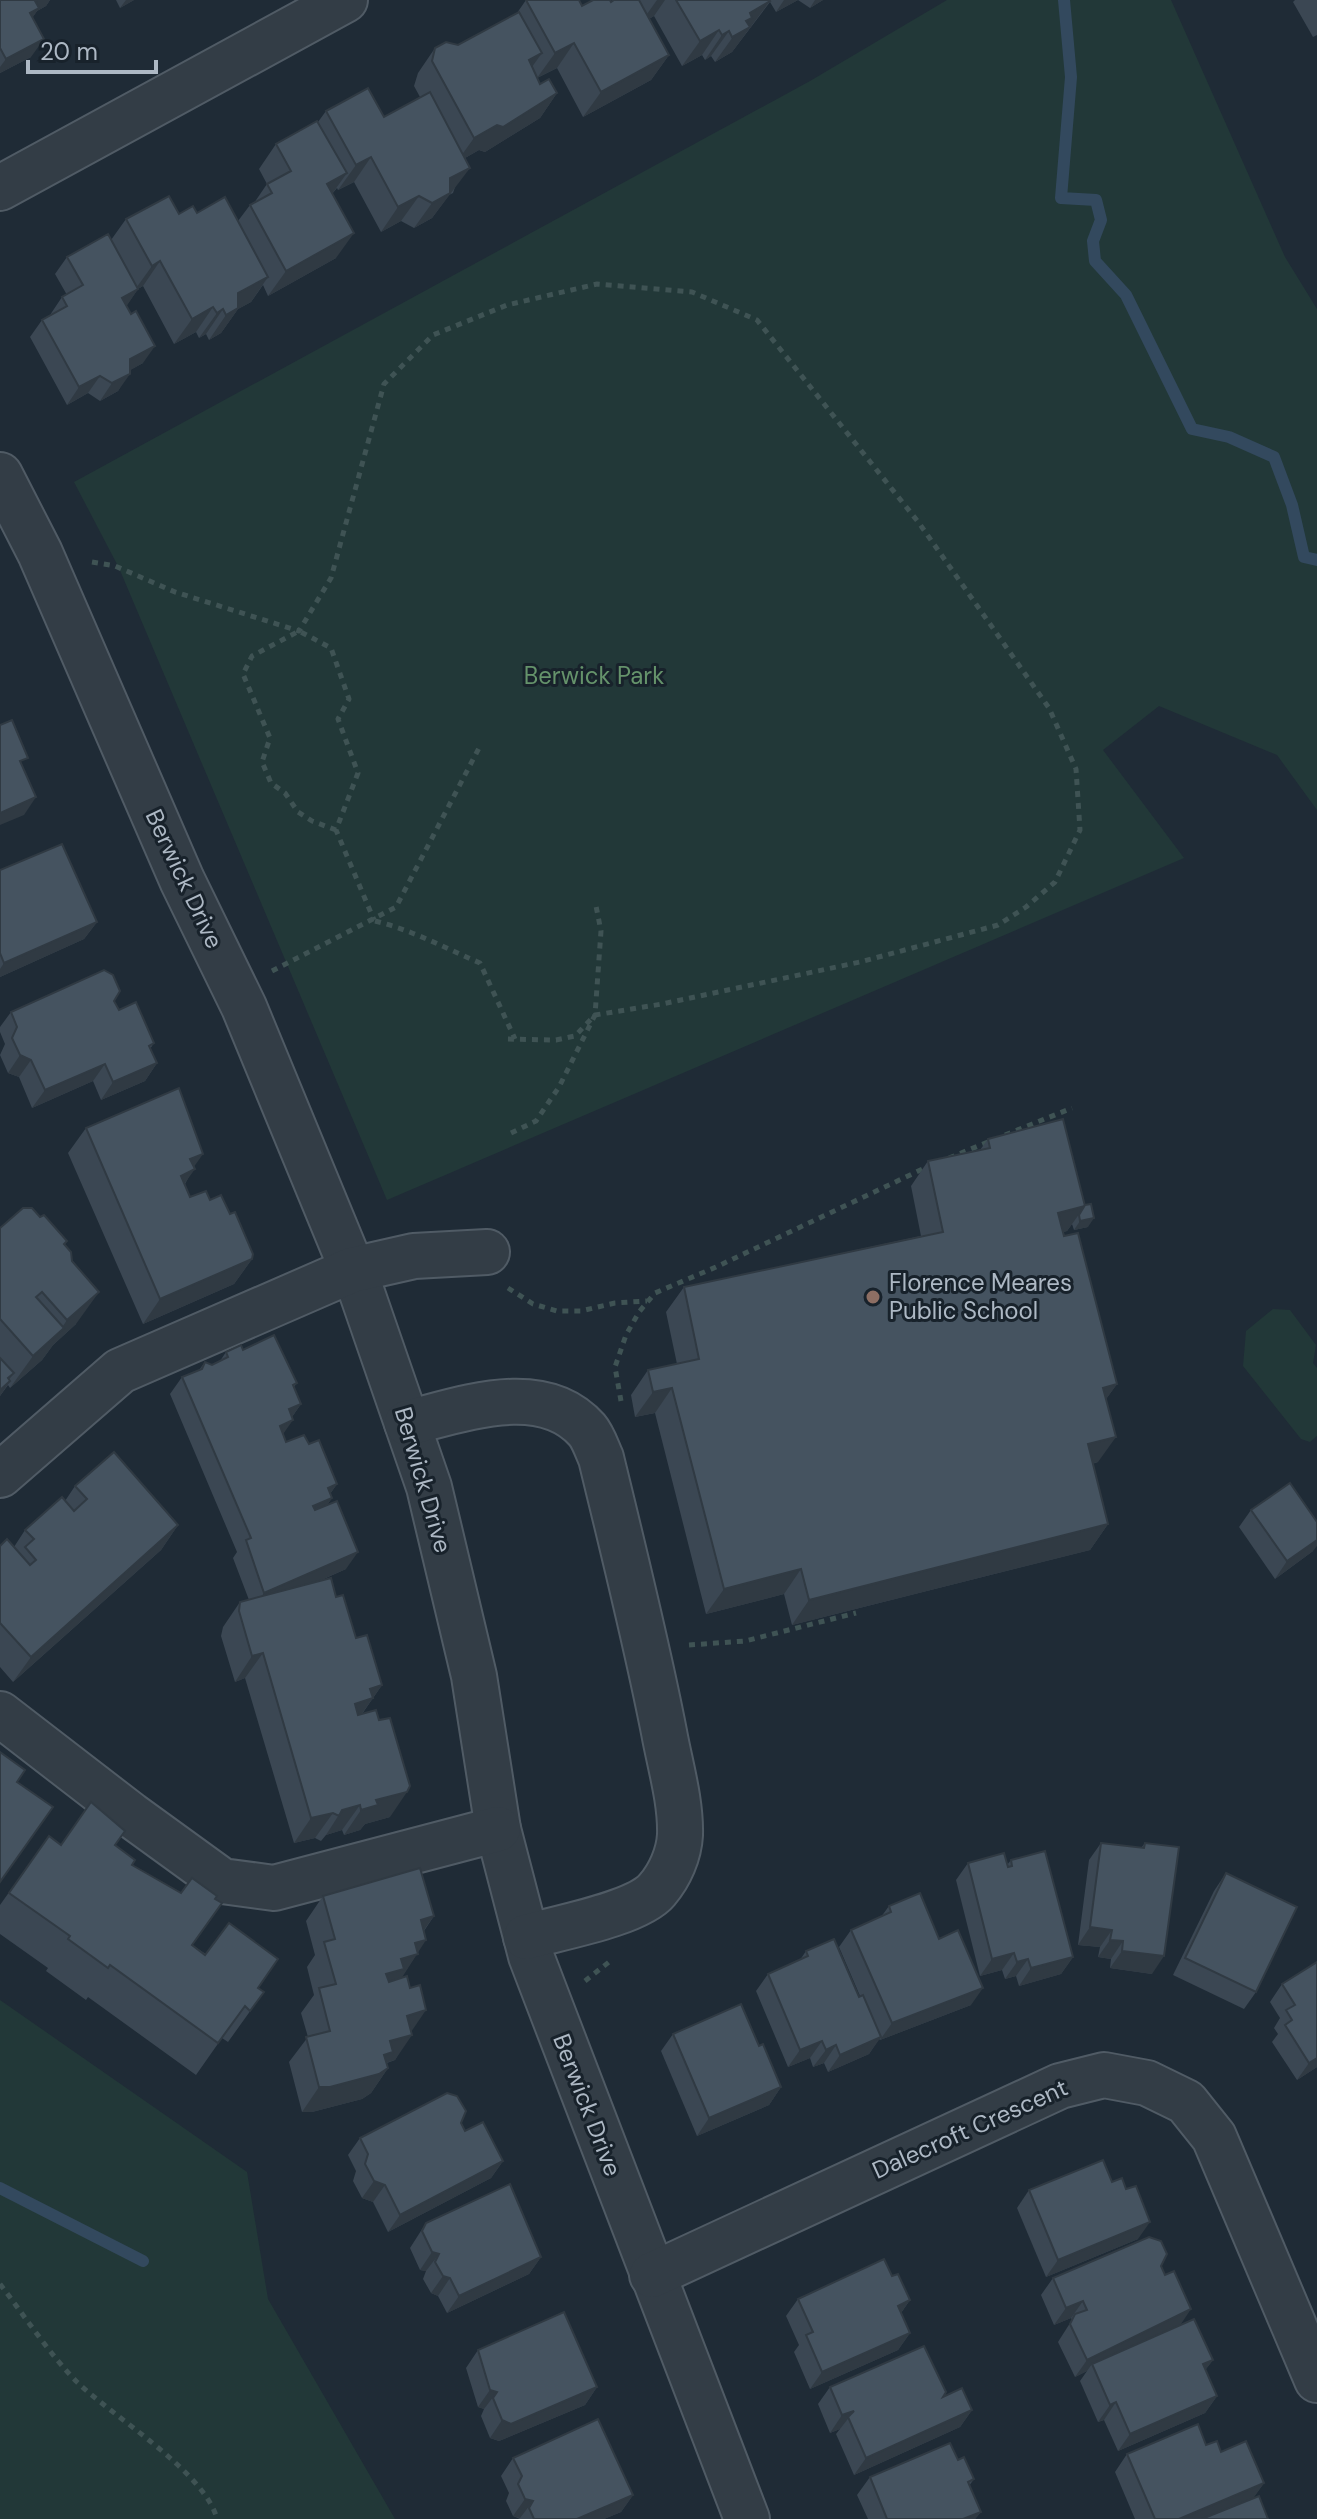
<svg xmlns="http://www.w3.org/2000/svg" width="1317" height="2519" viewBox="0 0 1317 2519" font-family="'DM Sans',sans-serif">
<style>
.green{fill:#223838}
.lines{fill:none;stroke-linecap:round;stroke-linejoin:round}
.stream{stroke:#33495e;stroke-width:12}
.minor-casing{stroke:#505b65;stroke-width:48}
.path{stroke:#3f5354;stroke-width:5;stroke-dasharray:6 6;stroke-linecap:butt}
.minor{stroke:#333d46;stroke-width:44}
.wall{fill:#3b4753}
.shaded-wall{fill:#303a43}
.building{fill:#455360;stroke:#303a43;stroke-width:2}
.education-dot{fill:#8d6e63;stroke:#18222b;stroke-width:3}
.labels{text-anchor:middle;stroke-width:6;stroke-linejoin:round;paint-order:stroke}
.park-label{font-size:24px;fill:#65936b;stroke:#18222b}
.street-label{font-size:24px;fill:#adb8c4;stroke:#18222b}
.poi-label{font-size:24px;fill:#adb8c4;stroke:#18222b;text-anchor:start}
</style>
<rect width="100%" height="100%" fill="#1f2b36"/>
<g class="green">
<polygon points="947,0 1171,0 1285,257 1317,309 1317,810 1277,755 1159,706 1103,750 1184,858 387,1200 119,568 74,482 810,81"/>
<polygon points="1273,1309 1290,1310 1316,1345 1313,1363 1317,1368 1317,1436 1310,1442 1301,1439 1243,1366 1246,1331"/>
<polygon points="0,2000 247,2172 268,2299 395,2519 0,2519"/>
</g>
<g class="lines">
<g class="stream">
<polyline points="1064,0 1071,77 1061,198 1096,200 1101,220 1093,241 1095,261 1126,295 1192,429 1229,437 1274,457 1292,505 1304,557 1317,560"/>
<polyline points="0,2188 143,2261"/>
</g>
<defs>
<g id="minor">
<polyline points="0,188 345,0"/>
<polyline points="0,475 40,553 182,880 244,1007 362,1293 429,1487 474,1676 498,1829 531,1956 747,2519"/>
<path d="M407 1423C461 1410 542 1379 587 1430 593 1437 597 1449 601 1458 623 1549 646 1640 664 1732 670 1765 681 1801 680 1835 679 1854 670 1875 657 1890 637 1914 557 1928 526 1937"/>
<polyline points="0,1475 120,1371 352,1270 414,1256 487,1252"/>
<polyline points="0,1714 131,1815 222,1881 274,1888 498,1829"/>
<polyline points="652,2275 1060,2086 1104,2075 1147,2083 1186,2102 1214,2137 1317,2380"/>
</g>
</defs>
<use href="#minor" class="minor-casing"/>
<g class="path">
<polyline points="92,562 115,566 175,592 299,631 331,578 384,384 433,335 507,305 597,284 692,292 757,320 919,523 1049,708 1076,769 1080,830 1055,882 1026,907 998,925 860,962 662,1004 595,1015 575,1036 556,1040 507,1039"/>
<polyline points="336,830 312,821 298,812 285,793 271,783 262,762 270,738 243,674 252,656 299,631 331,648 349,699 338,719 358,773 336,830 374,920"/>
<path d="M375 921C412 930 445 948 480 963L515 1039"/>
<polyline points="272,971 396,907 479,748"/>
<polyline points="511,1133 536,1121 559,1087 595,1015 601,931 595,901"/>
<polyline points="1005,1135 1072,1108"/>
<polyline points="949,1158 988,1142"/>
<polyline points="508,1288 533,1304 557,1311 581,1311 615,1303 647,1301"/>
<polyline points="621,1401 615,1367 626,1335 639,1312 655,1293 716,1267 929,1166"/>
<polyline points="689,1645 745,1641 856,1613"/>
<polyline points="585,1981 609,1962"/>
<path d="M0 2284C23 2314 51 2356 77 2382 112 2416 205 2472 217 2519"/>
</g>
<use href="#minor" class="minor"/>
</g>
<g class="wall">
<polygon points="0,0 50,0 46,6 37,11 32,18 31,57 0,73"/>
<polygon points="116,0 134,0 120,8"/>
<polygon points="526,0 582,6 611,2 614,0 823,0 810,8 798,0 776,12 770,2 732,52 715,62 711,56 705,60 702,55 682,66 654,16 649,19 669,55 651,80 583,117 557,68 537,78 540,84 557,93 540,118 485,152 479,150 465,158 453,193 449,195 432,218 414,228 401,221 381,232 354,182 338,190 337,188 332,194 336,258 268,296 263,285 251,302 238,309 221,333 209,340 206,334 199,338 196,332 174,344 143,286 138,289 126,306 143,363 130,370 118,391 100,401 88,393 67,405 30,337 42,320 50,315 62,297 67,295 55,274 67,257 111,240 126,219 197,213 238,221 250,205 254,203 267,184 259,169 276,144 318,122 326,111 384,117 420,97 414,86 418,73 435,48 458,45 517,13"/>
<polygon points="1295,0 1317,0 1317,35 1313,37 1293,2"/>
<polygon points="0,870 97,922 84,939 0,977"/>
<polygon points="114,1001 119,1010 154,1043 150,1049 157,1063 145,1081 101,1100 93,1081 32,1108 19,1077 8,1073 0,1055 5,1044 0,1032 0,1027 11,1012"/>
<polygon points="1063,1119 1088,1227 1074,1230 1072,1224 1067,1231 1063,1232 1117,1384 1106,1399 1098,1462 1092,1464 1108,1524 1090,1550 792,1625 784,1594 706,1614 655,1413 635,1417 631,1395 648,1370 677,1364 666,1312 684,1287 921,1236 911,1186 928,1161 980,1150 988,1139"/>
<polygon points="86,1128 194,1167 185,1184 190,1197 210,1200 252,1259 234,1284 143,1324 68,1153"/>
<polygon points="40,1217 67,1241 65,1244 76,1324 53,1345 42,1360 10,1388 8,1385 0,1396 0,1228"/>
<polygon points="243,1350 297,1383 294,1387 301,1404 292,1417 283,1434 286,1442 309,1444 337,1484 330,1494 332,1498 327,1505 346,1569 317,1582 336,1597 356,1638 382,1685 362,1714 390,1817 365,1824 360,1830 344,1835 342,1830 326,1835 321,1841 315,1838 294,1843 245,1678 235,1682 221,1636 223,1627 240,1602 249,1600 233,1558 237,1552 170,1394 182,1377 199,1370 205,1362 212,1365 220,1361 226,1352"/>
<polygon points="75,1486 178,1525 161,1550 13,1682 0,1667 0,1546 14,1547 25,1530 65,1501"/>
<polygon points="1251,1510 1313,1551 1275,1579 1239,1527"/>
<polygon points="49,1836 61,1845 115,1845 192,1945 264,1992 228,2042 222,2038 196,2075 88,1997 86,2000 46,1971 48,1968 0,1934 0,1905"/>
<polygon points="1101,1843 1141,1848 1145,1843 1152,1974 1110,1968 1111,1959 1098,1957 1100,1947 1078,1945 1089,1860"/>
<polygon points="1011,1860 1073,1957 1061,1974 1019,1986 1016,1976 1005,1979 1002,1970 980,1976 956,1880 968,1863 1007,1865"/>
<polygon points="1226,1873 1256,1992 1244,2009 1173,1975 1214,1891"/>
<polygon points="323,1896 434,1916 424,1931 418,1952 401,1978 411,2032 395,2060 387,2063 388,2068 371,2093 362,2099 312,2112 302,2112 289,2062 308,2037 301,2013 314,1995 307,1967 315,1955 306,1921"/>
<polygon points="889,1906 971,2005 880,2040 879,2039 869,2054 828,2072 824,2063 813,2067 810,2058 788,2067 756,1991 768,1974 800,1960 806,1951 859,1997 860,1996 839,1947 851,1930 881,1917"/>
<polygon points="1317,1962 1317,2067 1297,2080 1272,2042 1278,2034 1274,2028 1280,2018 1270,2002 1282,1984"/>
<polygon points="673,2034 759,2046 781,2087 769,2105 697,2136 661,2051"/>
<polygon points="461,2123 465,2131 503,2161 491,2178 388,2232 373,2202 362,2198 353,2181 356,2171 348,2155 360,2138"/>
<polygon points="1029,2190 1138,2239 1046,2277 1017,2208"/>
<polygon points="426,2223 541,2257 529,2274 447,2313 438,2296 431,2293 423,2279 426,2271 420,2270 410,2248"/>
<polygon points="1161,2266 1180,2325 1213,2360 1205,2370 1217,2396 1205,2413 1118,2451 1104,2420 1098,2422 1080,2381 1087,2371 1075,2377 1058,2342 1072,2320 1071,2318 1054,2325 1041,2295 1053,2278"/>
<polygon points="892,2276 910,2300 901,2313 910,2333 898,2350 810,2389 794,2352 799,2345 786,2316 798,2299"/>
<polygon points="478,2350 597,2387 585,2405 499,2441 490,2438 481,2416 484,2409 478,2407 466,2368"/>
<polygon points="830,2387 943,2397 972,2410 960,2427 854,2475 836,2434 840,2429 830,2433 818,2404"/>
<polygon points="1206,2445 1221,2452 1264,2483 1253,2498 1268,2519 1135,2519 1115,2472 1127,2454"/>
<polygon points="513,2458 633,2495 621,2512 604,2519 520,2519 513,2516 506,2501 509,2493 501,2476"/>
<polygon points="958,2460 974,2479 969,2486 981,2512 975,2519 868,2519 857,2495 870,2477"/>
</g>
<g class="shaded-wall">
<polygon points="37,0 50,0 46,6 37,11 27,26 23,18"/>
<polygon points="126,0 134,0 120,8"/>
<polygon points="657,0 665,0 654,16 640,24"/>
<polygon points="784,0 798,0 776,12"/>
<polygon points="815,0 823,0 810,8"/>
<polygon points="770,1 732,52 715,62 750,13"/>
<polygon points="719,30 702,55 682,66 700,41"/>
<polygon points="729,31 711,56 705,60 722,35"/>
<polygon points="44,39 31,57 0,73 0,67 6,59"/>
<polygon points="574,43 557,68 537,78 555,53"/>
<polygon points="542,53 524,78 529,60"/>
<polygon points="669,55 651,80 583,117 601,92"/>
<polygon points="557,93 540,118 485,152 479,150 456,163 474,138"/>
<polygon points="371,157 354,182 338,190 356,165"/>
<polygon points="470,168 432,218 414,228 450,178"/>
<polygon points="347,173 329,198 327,184"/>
<polygon points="419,196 401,221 381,232 398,207"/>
<polygon points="354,233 336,258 268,296 286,271"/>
<polygon points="160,261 143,286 134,291 152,266"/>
<polygon points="268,277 251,302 238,309 221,333 209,340 226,315 238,293"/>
<polygon points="138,289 126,307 122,298"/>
<polygon points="213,307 196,332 174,344 192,319"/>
<polygon points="223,309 206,334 199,338 217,313"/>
<polygon points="155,346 143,363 118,377 130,359"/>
<polygon points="130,374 118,391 100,401 112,383"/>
<polygon points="100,376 88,393 67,405 79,387"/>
<polygon points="36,797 24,815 0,825 0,813"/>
<polygon points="97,922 84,939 0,977 0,969 4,963"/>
<polygon points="20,1055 31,1060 19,1077 8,1073"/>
<polygon points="157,1063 145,1081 101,1100 113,1082"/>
<polygon points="105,1064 93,1081 32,1108 45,1090"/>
<polygon points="203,1154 191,1171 195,1169 177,1194 163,1201 190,1159"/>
<polygon points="1085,1206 1067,1231 1041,1238 1058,1213"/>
<polygon points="1094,1218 1088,1227 1074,1230 1080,1221"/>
<polygon points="252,1259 234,1284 143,1324 160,1299"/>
<polygon points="99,1292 76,1324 53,1345 42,1360 10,1388 33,1356 57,1335 67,1320"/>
<polygon points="14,1373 4,1386 10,1381 0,1396 0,1389 8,1378"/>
<polygon points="1117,1384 1099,1409 1103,1388"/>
<polygon points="672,1388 655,1413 635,1417 653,1392"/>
<polygon points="301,1404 289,1421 289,1409"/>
<polygon points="293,1420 281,1437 280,1426"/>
<polygon points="1116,1437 1098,1462 1070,1469 1088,1444"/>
<polygon points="337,1484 325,1501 332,1498 320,1516 301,1523 328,1488"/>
<polygon points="1108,1524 1090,1550 792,1625 809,1600"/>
<polygon points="178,1525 161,1550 13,1682 31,1657"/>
<polygon points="1317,1540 1317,1546 1313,1551 1275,1579 1287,1561"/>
<polygon points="358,1552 346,1569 252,1610 264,1593"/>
<polygon points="801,1569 784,1594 706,1614 724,1589"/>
<polygon points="263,1653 245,1678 235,1682 252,1656"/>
<polygon points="382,1685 373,1698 355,1723 355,1704 370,1689"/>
<polygon points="407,1792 390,1817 365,1824 360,1830 344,1835 361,1810 376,1800"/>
<polygon points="360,1805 342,1830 326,1835 342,1810"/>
<polygon points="333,1813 315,1838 294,1843 311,1818"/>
<polygon points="434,1916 416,1941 421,1920"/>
<polygon points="1090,1927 1112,1930 1100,1947 1078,1945"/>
<polygon points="426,1940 401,1979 386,1994 386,1974 415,1943"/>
<polygon points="1110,1940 1123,1941 1111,1959 1098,1957"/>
<polygon points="1122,1951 1164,1956 1152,1974 1110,1968"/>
<polygon points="1014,1953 1002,1970 980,1976 992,1959"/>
<polygon points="1073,1957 1061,1974 1019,1986 1031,1968"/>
<polygon points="1028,1959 1016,1976 1005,1979 1017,1962"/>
<polygon points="983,1988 971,2005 880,2040 892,2023"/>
<polygon points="426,2010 409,2035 407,2016"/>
<polygon points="412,2035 395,2060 385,2063 388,2068 371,2093 362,2099 312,2112 302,2112 319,2087 390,2041"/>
<polygon points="881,2037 869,2054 828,2072 840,2055"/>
<polygon points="822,2041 810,2058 788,2067 800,2050"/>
<polygon points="836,2045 824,2063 813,2067 826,2050"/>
<polygon points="1317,2058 1317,2067 1297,2080 1309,2063"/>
<polygon points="781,2087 769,2105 697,2136 709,2118"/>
<polygon points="503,2161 491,2178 388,2232 400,2215"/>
<polygon points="374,2181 385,2185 373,2202 362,2198"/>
<polygon points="1150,2222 1138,2239 1046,2277 1058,2260"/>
<polygon points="432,2252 439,2254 426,2271 420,2270"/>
<polygon points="541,2257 529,2274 447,2313 459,2296"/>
<polygon points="443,2276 450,2278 438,2296 431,2293"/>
<polygon points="910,2300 898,2317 898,2306"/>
<polygon points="1083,2301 1071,2318 1054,2325 1066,2308"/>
<polygon points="1191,2309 1179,2327 1092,2364 1087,2371 1075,2377 1087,2360"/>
<polygon points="910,2333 898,2350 810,2389 822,2372"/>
<polygon points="1213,2360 1200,2377 1203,2364"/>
<polygon points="597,2387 585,2405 499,2441 490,2438 502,2420"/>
<polygon points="490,2390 497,2392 484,2409 478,2407"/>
<polygon points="1217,2396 1205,2413 1118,2451 1130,2434"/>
<polygon points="1116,2402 1104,2420 1098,2422 1110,2405"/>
<polygon points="972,2410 960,2427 854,2475 866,2458"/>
<polygon points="854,2411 840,2429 830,2433 842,2415"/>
<polygon points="1264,2483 1252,2500 1208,2519 1179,2519"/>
<polygon points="633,2495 621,2512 604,2519 577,2519"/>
<polygon points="525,2499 533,2501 520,2518 513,2516"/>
<polygon points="981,2512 975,2519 963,2519"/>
</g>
<g class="building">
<polygon points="0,0 37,0 35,1 39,8 30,13 44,39 6,59 0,48"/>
<polygon points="526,0 579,0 582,6 593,0 610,0 611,2 614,0 639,0 669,55 601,92 574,43 555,53"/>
<polygon points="676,0 769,0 770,1 750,13 752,18 746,21 750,27 732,37 729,31 722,35 719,30 700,41"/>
<polygon points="519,12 542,53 529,60 540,84 549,79 557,93 503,127 497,125 474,138 432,61 435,48 446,42 458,45"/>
<polygon points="368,88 384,117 430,92 470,168 450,178 450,193 432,203 419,196 398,207 371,157 356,165 326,111"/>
<polygon points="317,121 347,173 327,184 354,233 286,271 250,205 272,193 267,184 291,171 276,144"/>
<polygon points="169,196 179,214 193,206 197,213 225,197 268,277 238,293 238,308 226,315 223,309 217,313 213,307 192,319 160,261 152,266 126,219"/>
<polygon points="108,234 138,289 122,298 131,314 136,311 155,346 130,359 130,374 112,383 100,376 79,387 42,320 67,306 62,297 83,285 67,257"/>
<polygon points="12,720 28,758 20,761 36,797 0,813 0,725"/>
<polygon points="62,844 97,922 4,963 0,953 0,870"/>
<polygon points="104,970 113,975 120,991 114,1001 119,1010 136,1002 154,1043 149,1046 157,1063 113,1082 105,1064 45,1090 31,1060 20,1055 12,1038 17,1027 11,1012"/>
<polygon points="179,1088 203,1154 190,1159 195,1169 181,1176 190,1197 206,1191 210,1200 221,1195 230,1214 235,1212 253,1254 252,1259 160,1299 86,1128"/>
<polygon points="1063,1119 1085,1206 1058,1213 1064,1236 1078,1233 1117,1384 1103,1388 1116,1437 1088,1444 1108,1524 809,1600 801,1569 724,1589 672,1388 653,1392 648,1370 699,1359 684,1287 943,1232 928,1161 990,1148 988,1139"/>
<polygon points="1091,1204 1094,1218 1080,1221 1079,1215 1085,1205"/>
<polygon points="23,1208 32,1208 40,1217 44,1215 67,1241 64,1244 71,1252 72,1261 99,1292 67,1320 42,1292 36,1297 64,1328 33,1356 0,1319 0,1228"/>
<polygon points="274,1335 297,1383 293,1385 301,1404 289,1409 293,1420 280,1426 286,1442 304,1435 309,1444 319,1440 337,1484 328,1488 332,1498 313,1506 315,1510 337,1501 358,1552 264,1593 246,1540 251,1538 182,1377 202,1369 205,1362 212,1365 228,1357 226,1352 241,1345 243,1350"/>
<polygon points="0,1358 14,1373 8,1378 10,1381 0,1390"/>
<polygon points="114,1452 178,1525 31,1657 0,1623 0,1546 7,1539 30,1565 36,1560 25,1547 34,1539 25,1530 62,1497 74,1511 87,1499 75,1486"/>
<polygon points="1290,1483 1317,1522 1317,1540 1287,1561 1251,1510"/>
<polygon points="331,1578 336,1597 343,1595 356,1638 367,1635 382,1685 370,1689 373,1698 355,1704 358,1715 376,1710 379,1720 390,1718 410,1786 407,1792 376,1800 378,1805 361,1810 360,1805 342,1810 339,1816 333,1813 311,1818 263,1653 252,1656 239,1611 240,1602"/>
<polygon points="0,1752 25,1770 17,1782 53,1807 0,1882"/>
<polygon points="91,1802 125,1831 115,1845 135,1860 132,1865 181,1893 192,1878 217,1896 215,1899 222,1903 192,1945 205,1955 229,1923 278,1959 258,1988 264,1992 250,2011 245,2006 218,2043 110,1965 108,1968 68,1939 70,1936 9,1893 49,1836 61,1845"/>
<polygon points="1101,1843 1144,1848 1145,1843 1179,1847 1164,1956 1122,1951 1123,1941 1110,1940 1112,1930 1090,1927"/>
<polygon points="1045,1851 1073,1957 1031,1968 1028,1959 1017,1962 1014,1953 992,1959 968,1863 1004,1853 1008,1867 1012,1866 1011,1860"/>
<polygon points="420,1868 434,1916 421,1920 426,1940 415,1943 418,1954 401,1959 404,1969 386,1974 389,1982 407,1976 410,1988 420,1985 426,2010 407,2016 412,2035 390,2041 393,2052 384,2055 388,2068 379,2074 330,2087 319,2087 306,2037 330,2031 319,1988 336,1984 324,1942 335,1939 323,1896"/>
<polygon points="1226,1873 1297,1907 1256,1992 1185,1958"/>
<polygon points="920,1893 939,1939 958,1930 983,1988 892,2023 851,1930 891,1912 889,1906"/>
<polygon points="834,1939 859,1997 863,1995 881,2037 840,2055 836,2045 826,2050 822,2041 800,2050 768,1974 808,1956 806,1951"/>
<polygon points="1317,1962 1317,2058 1309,2063 1285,2025 1292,2020 1286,2010 1295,2005 1282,1984"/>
<polygon points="741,2004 759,2046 763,2044 781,2087 709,2118 673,2034"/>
<polygon points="447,2093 457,2096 466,2111 461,2123 465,2131 483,2122 503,2161 400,2215 385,2185 374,2181 365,2164 368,2154 360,2138"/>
<polygon points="1103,2160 1112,2182 1122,2178 1126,2189 1136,2186 1150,2222 1058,2260 1029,2190"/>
<polygon points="510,2184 541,2257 459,2296 450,2278 443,2276 435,2262 439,2254 432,2252 422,2231 426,2223"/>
<polygon points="1149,2237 1161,2241 1167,2254 1161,2266 1165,2275 1174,2271 1191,2309 1087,2360 1070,2324 1075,2314 1087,2310 1083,2301 1066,2308 1053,2278"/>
<polygon points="884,2259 892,2276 898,2274 910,2300 898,2306 910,2333 822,2372 806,2335 813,2332 798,2299"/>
<polygon points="564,2312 597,2387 511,2424 502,2420 493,2398 497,2392 490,2390 478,2350"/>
<polygon points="1194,2319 1213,2360 1203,2364 1217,2396 1130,2434 1116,2402 1110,2405 1092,2364"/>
<polygon points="924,2346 946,2392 943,2397 962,2388 972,2410 866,2458 848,2417 854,2411 842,2415 830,2387"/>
<polygon points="598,2419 633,2495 577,2519 534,2519 529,2508 533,2501 525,2499 518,2484 522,2476 513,2458"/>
<polygon points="1198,2424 1206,2445 1217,2441 1221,2452 1246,2441 1264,2483 1179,2519 1155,2519 1127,2454"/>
<polygon points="950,2443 958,2460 964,2457 974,2479 968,2482 981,2512 963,2519 887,2519 870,2477"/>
<polygon points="1259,2496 1268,2519 1202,2519"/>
</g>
<circle class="education-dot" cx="873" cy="1297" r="8"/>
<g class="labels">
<g class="park-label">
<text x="594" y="684">Berwick Park</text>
</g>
<g class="street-label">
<text transform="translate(184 879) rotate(65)" y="8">Berwick Drive</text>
<text transform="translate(423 1480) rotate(74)" y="8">Berwick Drive</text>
<text transform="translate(587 2105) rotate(69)" y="8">Berwick Drive</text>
<text transform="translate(970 2129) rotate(-24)" y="8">Dalecroft Crescent</text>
</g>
<g class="poi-label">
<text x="889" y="1291">Florence Meares<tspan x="889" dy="28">Public School</tspan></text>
</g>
</g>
<path d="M28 60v12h128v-12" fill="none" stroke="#adb8c4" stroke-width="4"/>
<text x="40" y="60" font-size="24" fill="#adb8c4" stroke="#18222b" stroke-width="6" paint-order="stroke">20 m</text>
</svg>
